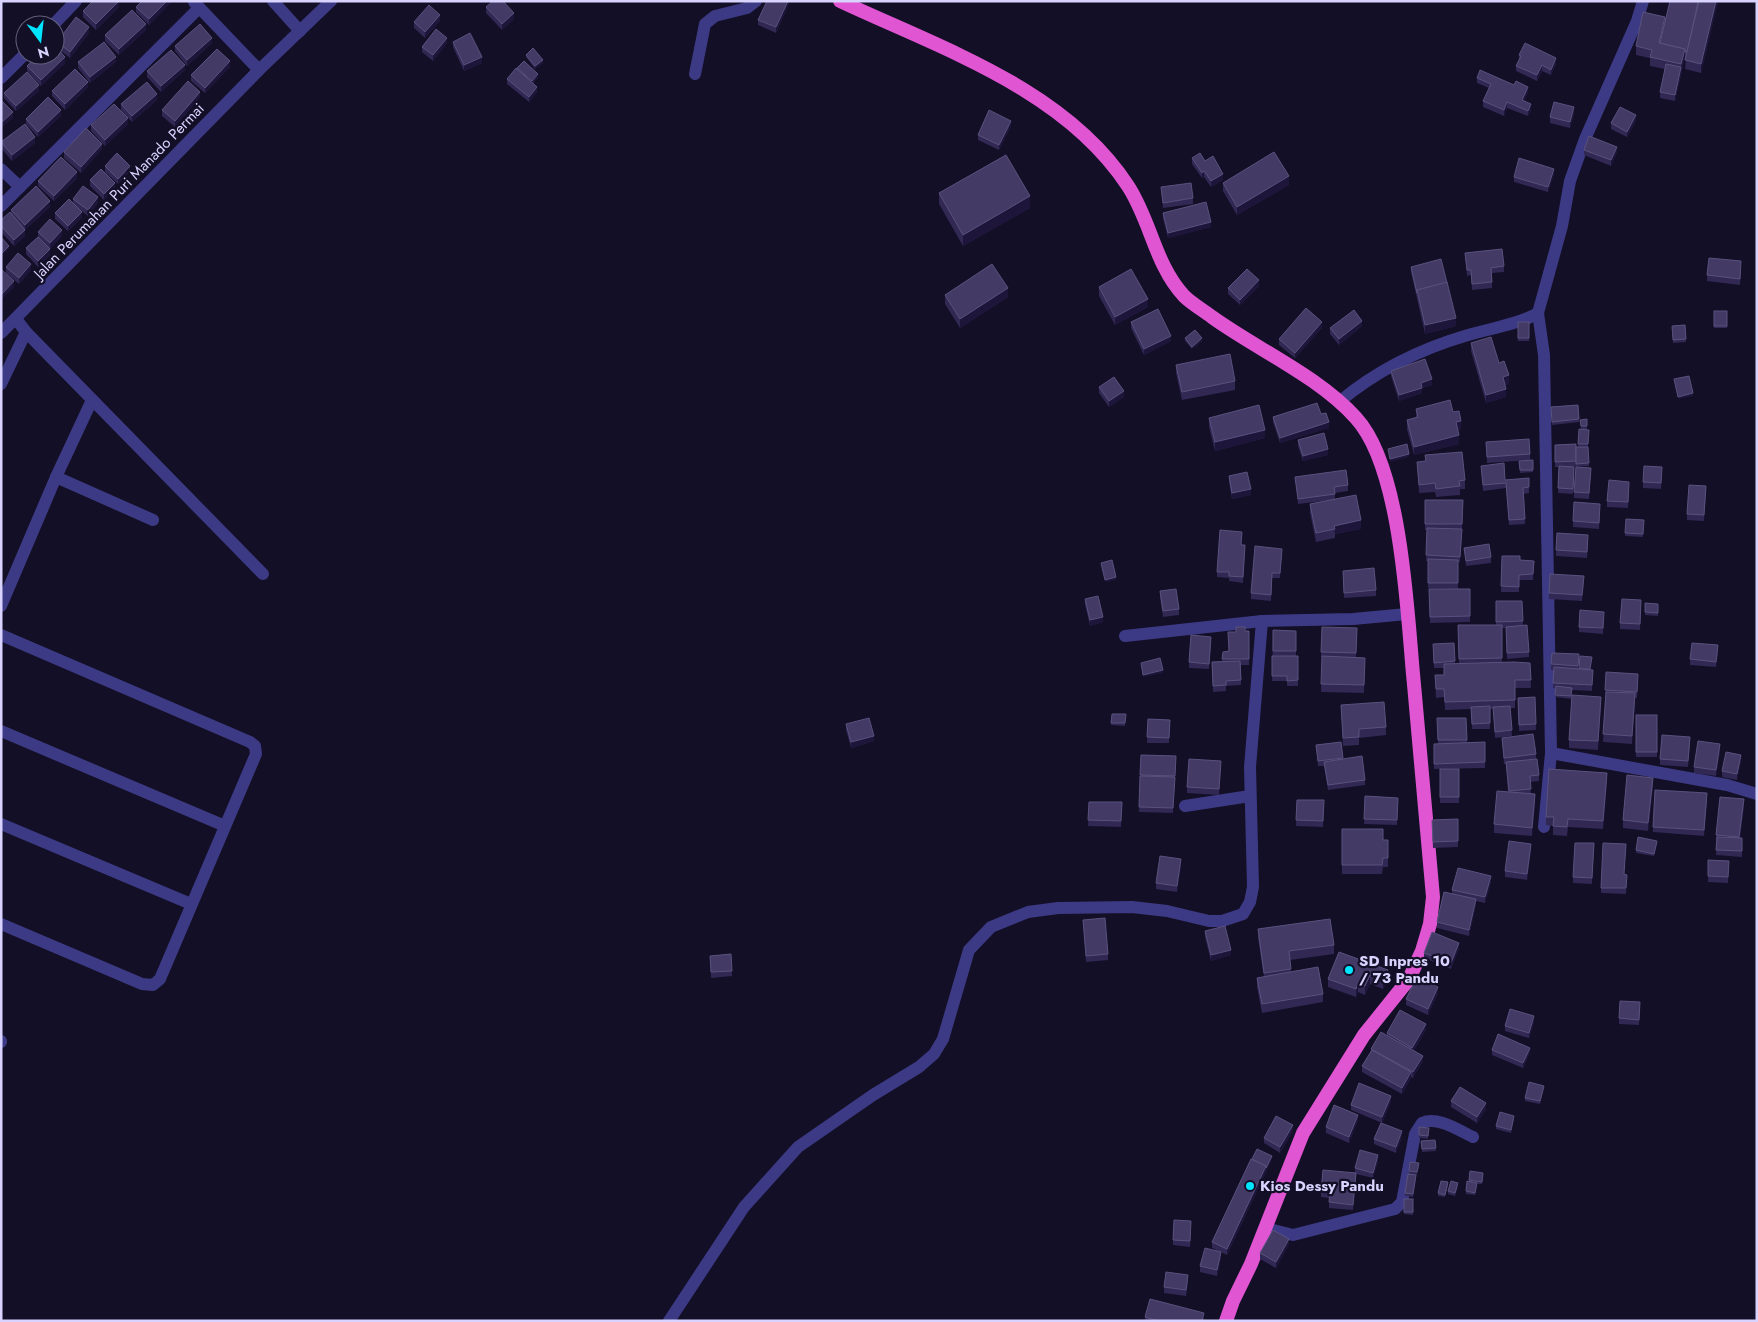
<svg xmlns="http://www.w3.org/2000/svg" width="1758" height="1322" viewBox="0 0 1758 1322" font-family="Jost,sans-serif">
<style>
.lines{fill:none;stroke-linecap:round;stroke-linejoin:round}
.minor{stroke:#3d3a85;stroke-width:12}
.trunk{stroke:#e055d1;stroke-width:14}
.wall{fill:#312854}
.shaded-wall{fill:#1d163a}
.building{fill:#433a66;stroke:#5a527e}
.poi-dot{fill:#00e5ff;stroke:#130f26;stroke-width:2}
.labels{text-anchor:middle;stroke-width:4.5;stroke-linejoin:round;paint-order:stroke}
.street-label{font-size:15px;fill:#d9d4ff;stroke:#130f26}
.poi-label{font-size:15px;font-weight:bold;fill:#d9d4ff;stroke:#130f26;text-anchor:start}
</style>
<rect width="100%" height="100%" fill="#130f26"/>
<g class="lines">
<g class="minor">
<polyline points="273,1 300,31"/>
<polyline points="1643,1 1637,21 1585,139 1570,181 1562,226 1538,313 1544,355 1551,753 1727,785 1757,794"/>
<polyline points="194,2 259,70"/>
<polyline points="53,25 76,1"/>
<polyline points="695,74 705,24 715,16 747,8 756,1"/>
<polyline points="1,78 25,54"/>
<polyline points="1,169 20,187"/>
<polyline points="1,206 199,8"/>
<polyline points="16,319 26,332 263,574"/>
<polyline points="1,333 259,70 331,1"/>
<polyline points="1,384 26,332"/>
<path d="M1339 402C1377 370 1420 349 1468 335 1485 330 1525 322 1538 313"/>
<polyline points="56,477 153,520"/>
<polyline points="1,606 56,477 92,400"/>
<polyline points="1,635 250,742 255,746 256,754 160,979 153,985 142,984 1,924"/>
<polyline points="1125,636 1262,621 1353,619 1407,614"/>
<polyline points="1,731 225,826"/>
<polyline points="1185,806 1250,796"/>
<polyline points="1,824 191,904"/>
<polyline points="1544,827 1551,753"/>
<polyline points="1,1041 1,1042"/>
<path d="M1265 1228 1293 1235 1395 1209 1402 1202 1415 1134 1422 1123C1438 1116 1458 1130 1473 1137"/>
<polyline points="669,1321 744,1207 798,1147 873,1095 919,1067 934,1054 943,1039 969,950 991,927 1028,912 1058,908 1132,907 1167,911 1209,921 1222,921 1243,914 1250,902 1253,887 1250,767 1262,621"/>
</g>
<path class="trunk" d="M840 1C940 48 1065 89 1128 186 1151 221 1155 265 1184 296 1192 304 1203 310 1212 317 1258 350 1318 376 1356 418 1401 467 1407 608 1413 674 1420 748 1426 822 1433 897L1430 924 1422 951 1409 979 1364 1035 1303 1133 1251 1264 1233 1301 1226 1321"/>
</g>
<g class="wall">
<polygon points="172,1 149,25 136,12 136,7"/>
<polygon points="790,1 776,33 758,25 758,20"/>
<polygon points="1718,1 1701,73 1685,69 1686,58 1685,57 1675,101 1660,98 1660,92 1665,69 1650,66 1650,58 1636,55 1636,46 1665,20 1698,2"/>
<polygon points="119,7 96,30 83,17 83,11"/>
<polygon points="486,7 514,19 502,30 486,13"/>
<polygon points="440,21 425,38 414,28 414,22"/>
<polygon points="146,30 119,55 105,41 105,35"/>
<polygon points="89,33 70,58 57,48 57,42"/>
<polygon points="453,42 482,63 464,71 453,47"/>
<polygon points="212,43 187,66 175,51 175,46"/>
<polygon points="447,43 433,61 422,52 422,47"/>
<polygon points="526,55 543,63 535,69 526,57"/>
<polygon points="1519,55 1556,64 1551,75 1542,71 1537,81 1516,71 1516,66 1519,60"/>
<polygon points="78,62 116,62 90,83 78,68"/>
<polygon points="65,63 41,86 27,71 27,66"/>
<polygon points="230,67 205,93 191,81 191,75"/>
<polygon points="517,68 538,77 533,83 537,92 529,102 507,84 507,79 517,69"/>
<polygon points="185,70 161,92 147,77 147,71"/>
<polygon points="1477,78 1528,92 1524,101 1531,110 1528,116 1507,108 1504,116 1483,107 1483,101 1489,88 1477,83"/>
<polygon points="88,87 65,110 52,96 52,91"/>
<polygon points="39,91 16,111 4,98 4,93"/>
<polygon points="200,97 175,127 162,116 162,110"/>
<polygon points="157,100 132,122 121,110 121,104"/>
<polygon points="1574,113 1570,128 1550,123 1550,117"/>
<polygon points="61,116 38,137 26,124 26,119"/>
<polygon points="1636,121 1627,137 1611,129 1611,123"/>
<polygon points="128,124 105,146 91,131 91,125"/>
<polygon points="1011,126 999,150 978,140 978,135"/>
<polygon points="1,142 35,143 12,161 1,148"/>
<polygon points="102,149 81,173 64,158 64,152"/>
<polygon points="1584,150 1617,152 1611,166 1584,155"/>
<polygon points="1192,158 1205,161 1223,180 1211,187 1204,177 1202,178 1192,164"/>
<polygon points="105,166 130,171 118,184 105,172"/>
<polygon points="1554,174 1548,192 1514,182 1514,177"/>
<polygon points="77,178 54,201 38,186 38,181"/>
<polygon points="90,180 115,189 104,200 90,186"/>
<polygon points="1223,183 1289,185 1237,215 1223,191"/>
<polygon points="1161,187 1193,198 1193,204 1163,208"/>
<polygon points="939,193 1030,208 963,246 939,204"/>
<polygon points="73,199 98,203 88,216 79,209 82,217 68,231 55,219 55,213 73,203"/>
<polygon points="50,207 25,230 25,236 14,246 1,232 1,220 11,213 11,210"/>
<polygon points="1163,213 1211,227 1168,238 1163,218"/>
<polygon points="38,232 62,236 50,249 45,244 50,255 38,267 26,254 26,248 38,237"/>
<polygon points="1465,253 1504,266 1504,272 1492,273 1492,288 1472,290 1471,275 1467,276"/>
<polygon points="6,267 31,270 19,284 6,273"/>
<polygon points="1411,267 1456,326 1425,334 1411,272"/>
<polygon points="1741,267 1740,285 1707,281 1707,275"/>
<polygon points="1259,286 1240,305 1228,294 1228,288"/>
<polygon points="1099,287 1148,307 1115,325 1099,296"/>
<polygon points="945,295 1008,297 960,328 945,304"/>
<rect x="1714" y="311" width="13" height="17"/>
<polygon points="1131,322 1171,341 1144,355 1131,328"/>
<rect x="1518" y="322" width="11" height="19"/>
<polygon points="1685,325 1686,342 1673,343 1672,326"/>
<polygon points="1362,326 1339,345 1330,334 1330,328"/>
<polygon points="1322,328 1295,358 1279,345 1279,339"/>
<polygon points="1185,338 1202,341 1192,349 1185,341"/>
<polygon points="1471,343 1509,384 1505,385 1506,397 1486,403 1471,351"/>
<polygon points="1176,365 1235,381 1235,390 1182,400 1176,373"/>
<polygon points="1391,371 1432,385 1422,388 1422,393 1399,401 1391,376"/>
<polygon points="1099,387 1124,397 1109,407 1099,393"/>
<polygon points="1578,405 1579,422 1552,425 1551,407"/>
<polygon points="1416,409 1453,412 1461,429 1458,430 1459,444 1414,455 1407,429 1407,420 1416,418"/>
<polygon points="1321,414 1329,428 1280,443 1273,422 1273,417"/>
<polygon points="1209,418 1265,438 1215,451 1209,427"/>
<polygon points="1587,419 1587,429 1581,429 1580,420"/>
<polygon points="1589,430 1588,447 1589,466 1570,467 1574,467 1573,494 1558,493 1559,467 1555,467 1555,445 1576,447 1583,447 1578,447 1578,444"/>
<polygon points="1298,440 1328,455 1303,461 1298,446"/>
<polygon points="1486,442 1530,454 1530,460 1487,463"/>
<polygon points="1425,455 1465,480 1465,489 1460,489 1460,495 1436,497 1435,492 1419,493 1417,462 1425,462"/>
<polygon points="1533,460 1533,472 1520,473 1519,461"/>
<polygon points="1481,466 1505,480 1529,478 1529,493 1524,494 1525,524 1509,525 1506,488 1483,491"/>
<polygon points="1662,472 1661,489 1643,488 1643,482"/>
<polygon points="1591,473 1589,499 1574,498 1574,492"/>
<polygon points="1229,476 1251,495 1232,499 1229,482"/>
<polygon points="1295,477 1348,485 1348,491 1335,493 1335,499 1361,529 1335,534 1335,538 1316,542 1310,513 1310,504 1331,500 1298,504"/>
<polygon points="1629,487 1628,508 1607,507 1607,501"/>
<polygon points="1706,492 1704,521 1687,520 1687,514"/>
<polygon points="1425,500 1463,500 1462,530 1460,562 1458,562 1458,589 1428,588 1428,561 1426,561 1427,530 1425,530"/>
<polygon points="1600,509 1599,529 1573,527 1573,521"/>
<polygon points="1626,519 1644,520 1643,537 1625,536"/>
<polygon points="1588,541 1587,558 1556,556 1556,550"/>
<polygon points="1464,548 1491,557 1491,563 1466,566"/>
<polygon points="1245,551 1243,583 1229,581 1229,578 1217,577 1217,572"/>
<polygon points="1282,554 1280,578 1272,578 1271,601 1251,599 1251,593"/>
<polygon points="1502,556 1520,560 1534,561 1533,580 1519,580 1519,592 1501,592"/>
<polygon points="1343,571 1376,590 1376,596 1344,598"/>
<polygon points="1584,582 1582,601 1549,599 1549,593"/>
<polygon points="1429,589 1470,589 1470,622 1430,623"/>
<polygon points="1160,591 1179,609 1179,615 1163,617 1160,597"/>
<polygon points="1085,599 1103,622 1090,626 1085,604"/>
<polygon points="1641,600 1640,630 1620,629 1620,623"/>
<polygon points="1496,601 1522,601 1523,626 1529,652 1529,657 1507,659 1506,628 1502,628 1502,662 1530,663 1531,688 1515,688 1515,708 1510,708 1512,736 1495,738 1493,709 1490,709 1490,729 1472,729 1471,709 1445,710 1444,697 1436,698 1435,675 1444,675 1444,668 1434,668 1433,650 1454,643 1455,664 1459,664 1458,625 1496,625"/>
<polygon points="1645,603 1658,604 1658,616 1645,615"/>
<polygon points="1604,617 1603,634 1579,632 1579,627"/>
<polygon points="1357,628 1356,657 1365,658 1364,693 1321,692 1322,657 1321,657 1321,652"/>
<polygon points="1273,630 1296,631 1296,656 1298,656 1298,686 1287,686 1287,681 1272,681"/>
<polygon points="1245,631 1249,631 1249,665 1241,665 1241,685 1226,686 1226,691 1213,692 1212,662 1222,661 1223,652 1229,651"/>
<polygon points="1211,642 1209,669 1189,668 1189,662"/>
<polygon points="1718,651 1716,667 1690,665 1690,659"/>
<polygon points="1579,660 1578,669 1593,670 1592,691 1572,690 1571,699 1555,697 1555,688 1553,688 1554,670 1551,670 1551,664"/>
<polygon points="1638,680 1637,698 1635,698 1632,744 1603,742 1606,696 1605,690"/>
<polygon points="1535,697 1536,730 1519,731 1518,698"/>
<polygon points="1341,705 1386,727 1386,735 1359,738 1359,745 1343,746"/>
<polygon points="1601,705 1598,750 1569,748 1569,740"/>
<polygon points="1112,714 1126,714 1125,726 1111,725"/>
<rect x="1636" y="715" width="21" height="42"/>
<polygon points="1437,718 1466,718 1467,743 1485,742 1485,768 1434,769 1434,744 1438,744"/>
<polygon points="1148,719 1170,720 1169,743 1147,743"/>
<polygon points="846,724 874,741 851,748 846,730"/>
<polygon points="1502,738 1536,754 1536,759 1539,775 1539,781 1530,782 1531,794 1535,802 1532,836 1494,833 1494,824 1508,792 1506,764 1504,764"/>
<polygon points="1341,742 1343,759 1365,780 1365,785 1328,790 1324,766 1318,766 1316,745"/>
<polygon points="1690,742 1688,767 1660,765 1660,759"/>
<polygon points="1720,750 1716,776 1694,773 1694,767"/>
<polygon points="1141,755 1176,756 1173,813 1139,812"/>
<polygon points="1741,761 1737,780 1722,777 1722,771"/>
<polygon points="1221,767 1219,795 1187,793 1187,787"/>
<rect x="1440" y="769" width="19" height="34"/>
<polygon points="1607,781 1603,829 1568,827 1567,836 1553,835 1553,826 1546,825 1546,817"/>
<polygon points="1653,786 1648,831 1623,828 1623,820"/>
<polygon points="1365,796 1398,798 1397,825 1364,824"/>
<polygon points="1707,799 1704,836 1653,832 1653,827"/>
<polygon points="1297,800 1324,800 1323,827 1296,826"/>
<polygon points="1089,802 1122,802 1121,827 1088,826"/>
<polygon points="1744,805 1740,838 1742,838 1742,857 1716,855 1717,840 1716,840 1716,835"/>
<polygon points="1458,819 1458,847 1433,848 1432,820"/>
<polygon points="1342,829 1383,840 1388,840 1388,867 1383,867 1382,874 1342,874"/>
<polygon points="1594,843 1592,884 1573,883 1573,877"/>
<polygon points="1657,844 1654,856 1636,853 1636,850"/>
<polygon points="1531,849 1527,880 1505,877 1505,871"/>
<polygon points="1708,860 1729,861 1728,883 1708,882"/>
<polygon points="1181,865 1177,892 1156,889 1156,883"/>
<polygon points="1624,875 1627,880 1626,894 1601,893 1601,888"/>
<polygon points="1491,882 1485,903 1476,901 1476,904 1469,936 1437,928 1437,922 1452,894 1452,890"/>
<polygon points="1083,920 1108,954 1108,960 1086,962"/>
<polygon points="1258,929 1334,945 1334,954 1290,960 1291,972 1323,994 1323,1002 1262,1013 1257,987 1257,978 1264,977 1258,938"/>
<polygon points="1205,931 1231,955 1211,961 1205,937"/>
<polygon points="1459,948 1451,969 1424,958 1424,953"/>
<polygon points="1339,952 1388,979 1383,989 1370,984 1365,995 1358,992 1356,997 1328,987 1328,979"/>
<polygon points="731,954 732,976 711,978 710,956"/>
<polygon points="1438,993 1428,1015 1406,1005 1406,999"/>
<polygon points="1640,1008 1639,1025 1619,1024 1619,1018"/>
<polygon points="1534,1022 1529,1038 1505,1031 1505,1026"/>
<polygon points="1426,1030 1414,1050 1423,1061 1413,1078 1411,1077 1411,1078 1402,1094 1362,1072 1362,1066 1371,1051 1371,1049 1387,1035 1387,1033"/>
<polygon points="1492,1050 1530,1053 1523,1068 1492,1055"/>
<polygon points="1544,1088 1540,1104 1525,1101 1525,1098"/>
<polygon points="1451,1101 1486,1109 1477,1123 1451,1107"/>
<polygon points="1391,1102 1382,1123 1351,1110 1351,1105"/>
<polygon points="1514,1119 1511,1133 1496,1129 1496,1126"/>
<polygon points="1358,1120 1349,1143 1326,1133 1326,1127"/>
<polygon points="1419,1127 1429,1128 1428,1139 1419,1138"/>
<polygon points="1293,1131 1280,1153 1264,1143 1264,1138"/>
<polygon points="1402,1137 1396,1153 1374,1144 1374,1139"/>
<polygon points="1435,1140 1436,1151 1422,1152 1421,1141"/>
<polygon points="1272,1159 1227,1255 1221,1252 1221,1258 1217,1276 1200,1272 1200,1266 1220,1252 1212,1248 1212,1242"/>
<polygon points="1378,1161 1373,1178 1356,1174 1353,1210 1329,1208 1329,1198 1321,1197 1321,1191 1355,1173 1355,1168"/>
<polygon points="1419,1166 1417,1175 1409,1174 1409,1171"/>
<polygon points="1470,1171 1483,1176 1482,1184 1477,1184 1475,1195 1466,1194 1466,1191 1469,1181"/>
<polygon points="1416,1178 1413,1197 1405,1196 1405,1193"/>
<polygon points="1448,1185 1445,1197 1438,1196 1438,1193"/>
<polygon points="1458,1185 1455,1196 1448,1194 1448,1191"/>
<polygon points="1404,1199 1413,1199 1413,1215 1404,1214"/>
<polygon points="1191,1227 1190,1247 1173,1245 1173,1240"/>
<polygon points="1289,1244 1276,1268 1260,1259 1260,1253"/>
<polygon points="1188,1281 1186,1296 1164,1293 1164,1287"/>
<polygon points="1145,1317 1204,1318 1203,1321 1145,1321"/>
</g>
<g class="shaded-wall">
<polygon points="119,1 119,7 96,30 96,24"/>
<polygon points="167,1 172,1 149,25 149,19"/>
<polygon points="788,1 790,1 776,33 776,27"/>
<polygon points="1716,1 1718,1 1701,73 1701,64"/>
<polygon points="514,13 514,19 502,30 502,24"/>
<polygon points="440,15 440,21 425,38 425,32"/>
<polygon points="146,24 146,30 119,55 119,49"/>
<polygon points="89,27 89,33 70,58 70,52"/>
<polygon points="212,38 212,43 187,66 187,60"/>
<polygon points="447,38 447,43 433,61 433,55"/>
<polygon points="1685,49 1685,57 1675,101 1675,95"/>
<polygon points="65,57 65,63 41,86 41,80"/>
<polygon points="116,57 116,62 90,83 90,77"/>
<polygon points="482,57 482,63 464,71 464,65"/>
<polygon points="1556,58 1556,64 1551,75 1551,70"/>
<polygon points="543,60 543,63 535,69 535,66"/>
<polygon points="230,61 230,67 205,93 205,88"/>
<polygon points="185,65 185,70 161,92 161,86"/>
<polygon points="1542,65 1542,71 1537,81 1537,75"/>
<polygon points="538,74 538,77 532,83 532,81"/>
<polygon points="88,82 88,87 65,110 65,104"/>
<polygon points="39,85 39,91 16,111 16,106"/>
<polygon points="537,87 537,92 529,102 529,97"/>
<polygon points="1528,87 1528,92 1522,106 1522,100"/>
<polygon points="200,92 200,97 175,127 175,121"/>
<polygon points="157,94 157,100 132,122 132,116"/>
<polygon points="1507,102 1507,108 1504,116 1504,110"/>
<polygon points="1531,104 1531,110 1528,116 1528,111"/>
<polygon points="1574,107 1574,113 1570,128 1570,122"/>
<polygon points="61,110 61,116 38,137 38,132"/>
<polygon points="13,112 13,118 1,128 1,123"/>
<polygon points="1636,115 1636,121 1627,137 1627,132"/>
<polygon points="128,118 128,124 105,146 105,140"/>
<polygon points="1011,121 1011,126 999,150 999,145"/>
<polygon points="35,137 35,143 12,161 12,155"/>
<polygon points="102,144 102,149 81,173 81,167"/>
<polygon points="1617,147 1617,152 1611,166 1611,160"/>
<polygon points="130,166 130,171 118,184 118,179"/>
<polygon points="1554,169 1554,174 1548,192 1548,187"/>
<polygon points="1204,171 1204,177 1202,178 1202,173"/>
<polygon points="77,172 77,178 54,201 54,196"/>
<polygon points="1223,174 1223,180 1211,187 1211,181"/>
<polygon points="1289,176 1289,185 1237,215 1237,207"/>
<polygon points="115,183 115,189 104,200 104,194"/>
<polygon points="1030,196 1030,208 963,246 963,235"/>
<polygon points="98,197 98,203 88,216 88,210"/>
<polygon points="50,201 50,207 25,230 25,236 14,246 14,240 25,230 25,225"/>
<polygon points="82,212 82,217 68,231 68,226"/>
<polygon points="1211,222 1211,227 1168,238 1168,233"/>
<polygon points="62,230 62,236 50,249 50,243"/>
<polygon points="9,246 9,249 2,255 2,253"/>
<polygon points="50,249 50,255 38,267 38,261"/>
<polygon points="31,264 31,270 19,284 19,278"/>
<polygon points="1259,280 1259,286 1240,305 1240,300"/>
<polygon points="14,281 14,287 2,299 2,294"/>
<polygon points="1008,288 1008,297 960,328 960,319"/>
<polygon points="1148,299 1148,307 1115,325 1115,317"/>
<polygon points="1456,318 1456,326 1425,334 1425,325"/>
<polygon points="1362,321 1362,326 1339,345 1339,339"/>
<polygon points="1322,322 1322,328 1295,358 1295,353"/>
<polygon points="1171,336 1171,341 1144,355 1144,349"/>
<polygon points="1202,338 1202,341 1192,349 1192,347"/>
<polygon points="1509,375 1509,384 1503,386 1503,377"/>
<polygon points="1432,379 1432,385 1422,388 1422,393 1399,401 1399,395 1421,383"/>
<polygon points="1506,389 1506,397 1486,403 1486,395"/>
<polygon points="1124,391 1124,397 1109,407 1109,401"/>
<polygon points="1693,393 1693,396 1678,399 1678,397"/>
<polygon points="1461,421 1461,429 1456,431 1456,422"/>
<polygon points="1329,422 1329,428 1280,443 1280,438"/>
<polygon points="1265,430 1265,438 1215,451 1215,442"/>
<polygon points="1459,435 1459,444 1414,455 1414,447"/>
<polygon points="1328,449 1328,455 1303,461 1303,456"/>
<polygon points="1409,454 1409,457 1390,462 1390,459"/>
<polygon points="1251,489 1251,495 1232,499 1232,493"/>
<polygon points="1361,520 1361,529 1335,534 1334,526"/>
<polygon points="1116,577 1116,580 1105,582 1105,580"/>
<polygon points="1103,617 1103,622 1090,626 1090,620"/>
<polygon points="1163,670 1163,673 1143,677 1143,675"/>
<polygon points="1635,693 1635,702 1632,744 1632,736"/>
<polygon points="1601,697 1601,705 1598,750 1598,741"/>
<polygon points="874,736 874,741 851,748 851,742"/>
<polygon points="1720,744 1720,750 1716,776 1716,770"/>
<polygon points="1741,755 1741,761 1737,780 1737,774"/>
<polygon points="1607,773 1607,781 1603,829 1603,821"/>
<polygon points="1653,778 1653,786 1648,831 1648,823"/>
<polygon points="1535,794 1535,802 1532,836 1532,828"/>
<polygon points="1744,799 1744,805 1739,843 1739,837"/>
<polygon points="1531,844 1531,849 1527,880 1527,874"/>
<polygon points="1181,859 1181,865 1177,892 1177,886"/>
<polygon points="1491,876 1491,882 1485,903 1485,897"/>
<polygon points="1476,899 1476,904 1469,936 1469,930"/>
<polygon points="1459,943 1459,948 1451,969 1451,963"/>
<polygon points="1231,950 1231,955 1211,961 1211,955"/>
<polygon points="1388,970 1388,979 1383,989 1383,980"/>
<polygon points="1370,975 1370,984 1365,995 1365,986"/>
<polygon points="1358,983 1358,992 1356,997 1356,989"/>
<polygon points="1438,987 1438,993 1428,1015 1428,1009"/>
<polygon points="1534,1016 1534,1022 1529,1038 1529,1033"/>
<polygon points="1426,1024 1426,1030 1412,1054 1412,1048"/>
<polygon points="1530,1048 1530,1053 1523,1068 1523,1063"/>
<polygon points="1423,1056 1423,1061 1413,1078 1413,1072"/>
<polygon points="1411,1072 1411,1078 1402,1094 1402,1088"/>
<polygon points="1391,1096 1391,1102 1382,1123 1382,1117"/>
<polygon points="1486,1103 1486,1109 1477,1123 1477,1117"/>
<polygon points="1358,1115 1358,1120 1349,1143 1349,1137"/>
<polygon points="1293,1125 1293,1131 1280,1153 1280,1147"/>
<polygon points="1402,1131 1402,1137 1396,1153 1396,1147"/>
<polygon points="1378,1155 1378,1161 1373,1178 1373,1173"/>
<polygon points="1272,1156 1272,1159 1227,1255 1227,1249 1266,1166"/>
<polygon points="1289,1239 1289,1244 1276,1268 1276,1262"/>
<polygon points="1221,1252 1221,1258 1217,1276 1217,1270"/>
</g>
<g class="building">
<polygon points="93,1 119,1 96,24 83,11"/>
<polygon points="142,1 167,1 149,19 136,7"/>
<polygon points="493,1 503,1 514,13 502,24 486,7"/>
<polygon points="767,1 788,1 776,27 758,20"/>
<polygon points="1670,1 1698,2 1687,52 1685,52 1685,49 1660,43"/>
<polygon points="1699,1 1716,1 1701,64 1685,60"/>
<polygon points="429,5 440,15 425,32 414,22"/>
<polygon points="132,10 146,24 119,49 105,35"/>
<polygon points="1643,12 1665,17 1659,43 1685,49 1681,64 1650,57 1652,50 1636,46"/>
<polygon points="76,17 89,27 70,52 57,42"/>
<polygon points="200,24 212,38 187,60 175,46"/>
<polygon points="436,29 447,38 433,55 422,47"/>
<polygon points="470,33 482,57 464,65 453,42"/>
<polygon points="104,42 116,57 90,77 78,62"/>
<polygon points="1525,43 1556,58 1551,70 1542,65 1537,75 1516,66 1521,56 1519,55"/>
<polygon points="55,46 65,57 41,80 27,66 38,55 55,55"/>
<polygon points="533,48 543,60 535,66 526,55"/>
<polygon points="217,49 230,61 205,88 191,75"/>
<polygon points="171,50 185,65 161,86 147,71"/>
<polygon points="524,61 538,74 532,81 517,68"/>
<polygon points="1666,64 1681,67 1675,95 1660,92"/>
<polygon points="516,68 537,87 529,97 507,79"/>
<polygon points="75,69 88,82 65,104 52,91"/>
<polygon points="1480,70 1514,85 1516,81 1528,87 1522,100 1531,104 1528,111 1507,102 1504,110 1483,101 1491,84 1477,78"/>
<polygon points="27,72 39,85 16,106 4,93"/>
<polygon points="188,81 200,92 175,121 162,110"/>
<polygon points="147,82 157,94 132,116 121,104"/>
<polygon points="48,97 61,110 38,132 26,119"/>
<polygon points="1,100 13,112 1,123"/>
<polygon points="1554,102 1574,107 1570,122 1550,117"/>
<polygon points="114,104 128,118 105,140 91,125"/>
<polygon points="1620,107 1636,115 1627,132 1611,123"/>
<polygon points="989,110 1011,121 999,145 978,135"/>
<polygon points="25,124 35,137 12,155 1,142"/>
<polygon points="86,128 102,144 81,167 64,152"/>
<polygon points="1589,136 1617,147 1611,160 1584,150"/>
<polygon points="1274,152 1289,176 1237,207 1223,183"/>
<polygon points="117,153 130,166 118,179 105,166"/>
<polygon points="1200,153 1205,161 1213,156 1223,174 1211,181 1204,171 1202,173 1192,158"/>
<polygon points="1006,155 1030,196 963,235 939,193"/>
<polygon points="61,157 77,172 54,196 38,181"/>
<polygon points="1519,158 1554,169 1548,187 1514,177"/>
<polygon points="101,169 115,183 104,194 90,180"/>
<polygon points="1191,183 1193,198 1163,203 1161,187"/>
<polygon points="36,186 50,201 25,225 11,210"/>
<polygon points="83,186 98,197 88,210 73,199"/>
<polygon points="69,199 82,212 68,226 55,213"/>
<polygon points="1206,202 1211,222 1168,233 1163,213"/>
<polygon points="10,212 25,230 14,240 1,226 1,220"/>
<polygon points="50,219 62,230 50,243 38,232"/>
<polygon points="1,237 9,246 2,253 1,252"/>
<polygon points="38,237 50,249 38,261 26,248"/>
<polygon points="1502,249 1504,266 1491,268 1492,282 1472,284 1471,270 1467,270 1465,253"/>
<polygon points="18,253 31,264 19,278 6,267"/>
<polygon points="1709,258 1741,261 1740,279 1707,275"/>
<polygon points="1441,259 1447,283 1417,290 1417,293 1411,267"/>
<polygon points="992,264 1008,288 960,319 945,295"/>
<polygon points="1,269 14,281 2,294 1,293"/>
<polygon points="1131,269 1148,299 1115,317 1099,287"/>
<polygon points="1247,269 1259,280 1240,300 1228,288"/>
<polygon points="1447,282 1456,318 1425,325 1417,290"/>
<polygon points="1306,308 1322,322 1295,353 1279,339"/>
<polygon points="1158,309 1171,336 1144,349 1131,322"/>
<polygon points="1354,310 1362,321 1339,339 1330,328"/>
<rect x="1714" y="311" width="13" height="15"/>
<rect x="1518" y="322" width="11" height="16"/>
<polygon points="1685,325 1686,339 1673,340 1672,326"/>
<polygon points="1195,330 1202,338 1192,347 1185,338"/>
<polygon points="1491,337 1499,363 1504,361 1509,375 1503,377 1506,389 1486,395 1471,343"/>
<polygon points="1230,354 1235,381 1182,392 1176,365"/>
<polygon points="1425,359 1432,379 1421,383 1422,388 1399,395 1391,371"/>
<polygon points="1689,376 1693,393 1678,397 1674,379"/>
<polygon points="1114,377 1124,391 1109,401 1099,387"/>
<polygon points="1450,400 1453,412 1459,411 1461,421 1456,422 1459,435 1414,447 1407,420 1418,417 1416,409"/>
<polygon points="1317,403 1321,414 1326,413 1329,422 1280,438 1273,417"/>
<polygon points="1259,405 1265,430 1215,442 1209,418"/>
<polygon points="1578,405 1579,419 1552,422 1551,407"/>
<polygon points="1587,419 1587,426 1581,426 1580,420"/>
<polygon points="1579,429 1589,430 1588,444 1578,444"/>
<polygon points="1324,433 1328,449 1303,456 1298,440"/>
<polygon points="1529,439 1530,454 1487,457 1486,442"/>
<polygon points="1407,444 1409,454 1390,459 1388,449"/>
<polygon points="1576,444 1576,461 1555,462 1555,445"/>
<polygon points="1576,447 1588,447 1589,463 1576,464"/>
<polygon points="1462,452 1465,480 1459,481 1460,486 1436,489 1435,483 1419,485 1417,462 1426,461 1425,455"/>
<polygon points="1533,460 1533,470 1520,470 1519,461"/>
<polygon points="1504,463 1505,480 1529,478 1529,487 1523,488 1525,519 1509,520 1506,483 1483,485 1481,466"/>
<polygon points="1559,466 1574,467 1573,489 1558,488"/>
<polygon points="1644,466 1662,467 1661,483 1643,482"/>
<polygon points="1576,467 1591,468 1589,493 1574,492"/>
<polygon points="1346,470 1348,485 1334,487 1335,494 1298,499 1295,477"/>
<polygon points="1247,472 1251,489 1232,493 1229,476"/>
<polygon points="1609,480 1629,482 1628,502 1607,501"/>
<polygon points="1689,485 1706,486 1704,515 1687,514"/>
<polygon points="1356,495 1361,520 1334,526 1335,529 1316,533 1310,504"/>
<polygon points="1425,500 1463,500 1462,524 1425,524"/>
<polygon points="1574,502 1600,504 1599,523 1573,521"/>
<polygon points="1626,519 1644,520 1643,534 1625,533"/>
<polygon points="1427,528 1462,529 1460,557 1426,555"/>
<polygon points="1220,530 1242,532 1241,545 1245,545 1243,577 1229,576 1229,572 1217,572"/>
<polygon points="1557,533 1588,535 1587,552 1556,550"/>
<polygon points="1489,544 1491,557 1466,561 1464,548"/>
<polygon points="1255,546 1282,549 1280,573 1272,573 1271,595 1251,593"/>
<polygon points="1502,556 1520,556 1520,560 1534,561 1533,574 1519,575 1519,587 1501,586"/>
<polygon points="1428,559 1458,560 1458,583 1428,583"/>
<polygon points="1112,560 1116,577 1105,580 1101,563"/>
<polygon points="1374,568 1376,590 1344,593 1343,571"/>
<polygon points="1550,574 1584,576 1582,595 1549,593"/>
<polygon points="1176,589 1179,609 1163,611 1160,591"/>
<polygon points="1429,589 1470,589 1470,616 1430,617"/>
<polygon points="1098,596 1103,617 1090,620 1085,599"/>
<polygon points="1622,599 1641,600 1640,624 1620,623"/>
<polygon points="1496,601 1522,601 1523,621 1496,622"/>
<polygon points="1645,603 1658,604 1658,613 1645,612"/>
<polygon points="1580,610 1604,612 1603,628 1579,627"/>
<polygon points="1458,625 1502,625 1502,658 1459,659"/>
<polygon points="1527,625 1529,652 1507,653 1506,627"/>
<polygon points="1236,627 1245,627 1245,631 1249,631 1249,659 1222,659 1223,652 1229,651 1228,632 1236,632"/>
<polygon points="1322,627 1357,628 1356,653 1321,652"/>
<polygon points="1273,630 1296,631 1296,651 1273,651"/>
<polygon points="1191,635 1211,637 1209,664 1189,662"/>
<polygon points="1454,643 1455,661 1434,663 1433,644"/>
<polygon points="1692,643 1718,645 1716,662 1690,659"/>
<polygon points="1552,653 1579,654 1578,666 1551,664"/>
<polygon points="1272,656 1298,656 1298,680 1287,681 1287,676 1272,676"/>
<polygon points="1322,656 1365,658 1364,685 1321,684"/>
<polygon points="1580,656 1592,657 1590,669 1579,669"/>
<polygon points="1160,658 1163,670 1143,675 1141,663"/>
<polygon points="1240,661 1241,680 1226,681 1226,685 1213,686 1212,662"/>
<polygon points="1514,662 1530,663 1531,680 1515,680 1515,700 1445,702 1444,689 1436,689 1435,675 1444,675 1444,664"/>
<polygon points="1554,667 1593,670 1592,685 1553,683"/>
<polygon points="1606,672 1638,674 1637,692 1605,690"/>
<polygon points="1556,686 1572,688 1571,696 1555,695"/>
<polygon points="1606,692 1635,693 1632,736 1603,734"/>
<polygon points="1572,695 1601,697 1598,741 1569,740"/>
<polygon points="1535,697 1536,724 1519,725 1518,698"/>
<polygon points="1384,702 1386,727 1359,729 1359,737 1343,738 1341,705"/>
<polygon points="1490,706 1490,723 1472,724 1471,707"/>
<polygon points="1510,706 1512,730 1495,732 1493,707"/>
<polygon points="1112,714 1126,714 1125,723 1111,723"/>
<rect x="1636" y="715" width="21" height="37"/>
<polygon points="869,718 874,736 851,742 846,724"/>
<polygon points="1437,718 1466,718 1467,740 1438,740"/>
<polygon points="1148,719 1170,720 1169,738 1147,737"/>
<polygon points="1533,734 1536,754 1504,758 1502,738"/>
<polygon points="1662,735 1690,737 1688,761 1660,759"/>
<polygon points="1698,741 1720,744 1716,770 1694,767"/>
<polygon points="1341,742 1343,758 1318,761 1316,745"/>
<polygon points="1485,742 1485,762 1434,764 1434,744"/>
<polygon points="1726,752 1741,755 1737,774 1722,771"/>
<polygon points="1141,755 1176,756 1175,776 1140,775"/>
<polygon points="1362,756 1365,780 1328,785 1324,762"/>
<polygon points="1189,759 1221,761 1219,789 1187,787"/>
<polygon points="1537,759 1539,775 1530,776 1531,789 1509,791 1506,762"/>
<rect x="1440" y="769" width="19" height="28"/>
<polygon points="1549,769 1607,773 1603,821 1568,819 1567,827 1553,826 1554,817 1546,817"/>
<polygon points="1627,775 1653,778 1648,823 1623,820"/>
<polygon points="1140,776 1175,777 1173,808 1139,807"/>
<polygon points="1655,790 1707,793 1704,830 1653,827"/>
<polygon points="1497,791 1535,794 1532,828 1494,824"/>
<polygon points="1365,796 1398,798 1397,820 1364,819"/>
<polygon points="1720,797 1744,799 1739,837 1716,835"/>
<polygon points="1297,800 1324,800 1323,821 1296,820"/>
<polygon points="1089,802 1122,802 1121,821 1088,820"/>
<polygon points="1458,819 1458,841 1433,842 1432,820"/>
<polygon points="1342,829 1383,829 1383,840 1388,840 1388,858 1383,858 1382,865 1342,865"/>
<polygon points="1638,837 1657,841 1654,854 1636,850"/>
<polygon points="1717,837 1742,838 1742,851 1716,850"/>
<polygon points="1509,841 1531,844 1527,874 1505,871"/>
<polygon points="1575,843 1594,843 1592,878 1573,877"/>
<polygon points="1603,843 1626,844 1624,874 1627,875 1626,888 1601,888"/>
<polygon points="1160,856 1181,859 1177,886 1156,883"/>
<polygon points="1708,860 1729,861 1728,877 1708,876"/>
<polygon points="1458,868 1491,876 1485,897 1452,890"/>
<polygon points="1444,892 1476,899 1469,930 1437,922"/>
<polygon points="1105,918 1108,954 1086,956 1083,920"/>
<polygon points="1330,919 1334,945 1289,951 1291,969 1264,973 1258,929"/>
<polygon points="1225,926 1231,950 1211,955 1205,931"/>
<polygon points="1432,932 1459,943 1451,963 1424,953"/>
<polygon points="1339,952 1388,970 1383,980 1370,975 1365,986 1358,983 1356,989 1328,979"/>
<polygon points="731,954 732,971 711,972 710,956"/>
<polygon points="1318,967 1323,994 1262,1004 1257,978"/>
<polygon points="1417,977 1438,987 1428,1009 1406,999"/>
<polygon points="1620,1001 1640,1002 1639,1020 1619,1018"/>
<polygon points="1510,1009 1534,1016 1529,1033 1505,1026"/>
<polygon points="1400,1010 1426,1024 1412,1048 1387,1033"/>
<polygon points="1381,1032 1423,1056 1413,1072 1371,1049"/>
<polygon points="1498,1034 1530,1048 1523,1063 1492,1050"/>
<polygon points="1372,1050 1411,1072 1402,1088 1362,1066"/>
<polygon points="1529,1082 1544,1086 1540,1101 1525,1098"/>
<polygon points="1359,1083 1391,1096 1382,1117 1351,1105"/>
<polygon points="1460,1087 1486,1103 1477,1117 1451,1101"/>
<polygon points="1334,1105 1358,1115 1349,1137 1326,1127"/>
<polygon points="1500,1112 1514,1116 1511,1130 1496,1126"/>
<polygon points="1276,1116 1293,1125 1280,1147 1264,1138"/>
<polygon points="1381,1123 1402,1131 1396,1147 1374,1139"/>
<polygon points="1419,1127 1429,1128 1428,1136 1419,1135"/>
<polygon points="1435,1140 1436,1148 1422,1149 1421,1141"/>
<polygon points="1257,1149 1272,1156 1266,1168 1266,1166 1252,1159"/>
<polygon points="1360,1150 1378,1155 1373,1173 1355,1168"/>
<polygon points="1251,1159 1266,1166 1227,1249 1212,1242"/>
<polygon points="1410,1162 1419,1163 1417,1172 1409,1171"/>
<polygon points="1323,1170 1356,1173 1353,1205 1329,1202 1330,1192 1321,1191"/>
<polygon points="1470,1171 1483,1173 1482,1182 1469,1180"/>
<polygon points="1408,1174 1416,1175 1413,1194 1405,1193"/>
<polygon points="1441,1181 1448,1182 1445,1195 1438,1193"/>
<polygon points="1451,1181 1458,1183 1455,1193 1448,1191"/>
<polygon points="1467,1181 1477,1183 1475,1193 1466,1191"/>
<rect x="1404" y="1199" width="9" height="13"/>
<polygon points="1174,1220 1191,1221 1190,1241 1173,1240"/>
<polygon points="1273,1230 1289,1239 1276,1262 1260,1253"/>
<polygon points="1205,1248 1221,1252 1217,1270 1200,1266"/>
<polygon points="1166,1272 1188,1275 1186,1290 1164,1287"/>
<polygon points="1150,1299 1204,1313 1202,1321 1158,1321 1145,1317"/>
</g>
<g class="poi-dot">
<circle cx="1349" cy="970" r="5"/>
<circle cx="1250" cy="1186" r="5"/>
</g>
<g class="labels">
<g class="street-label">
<text transform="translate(119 191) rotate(-46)" y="5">Jalan Perumahan Puri Manado Permai</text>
</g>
<g class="poi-label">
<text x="1359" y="966">SD Inpres 10<tspan x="1359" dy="17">/ 73 Pandu</tspan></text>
<text x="1260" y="1191">Kios Dessy Pandu</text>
</g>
</g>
<rect width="1758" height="1322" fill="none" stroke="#d9d4ff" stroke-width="5"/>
<g transform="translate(40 40) rotate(165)"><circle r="24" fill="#130f26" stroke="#625e7d"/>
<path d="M0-4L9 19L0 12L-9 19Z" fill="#00e5ff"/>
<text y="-8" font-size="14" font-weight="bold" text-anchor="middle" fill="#d9d4ff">N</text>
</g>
</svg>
